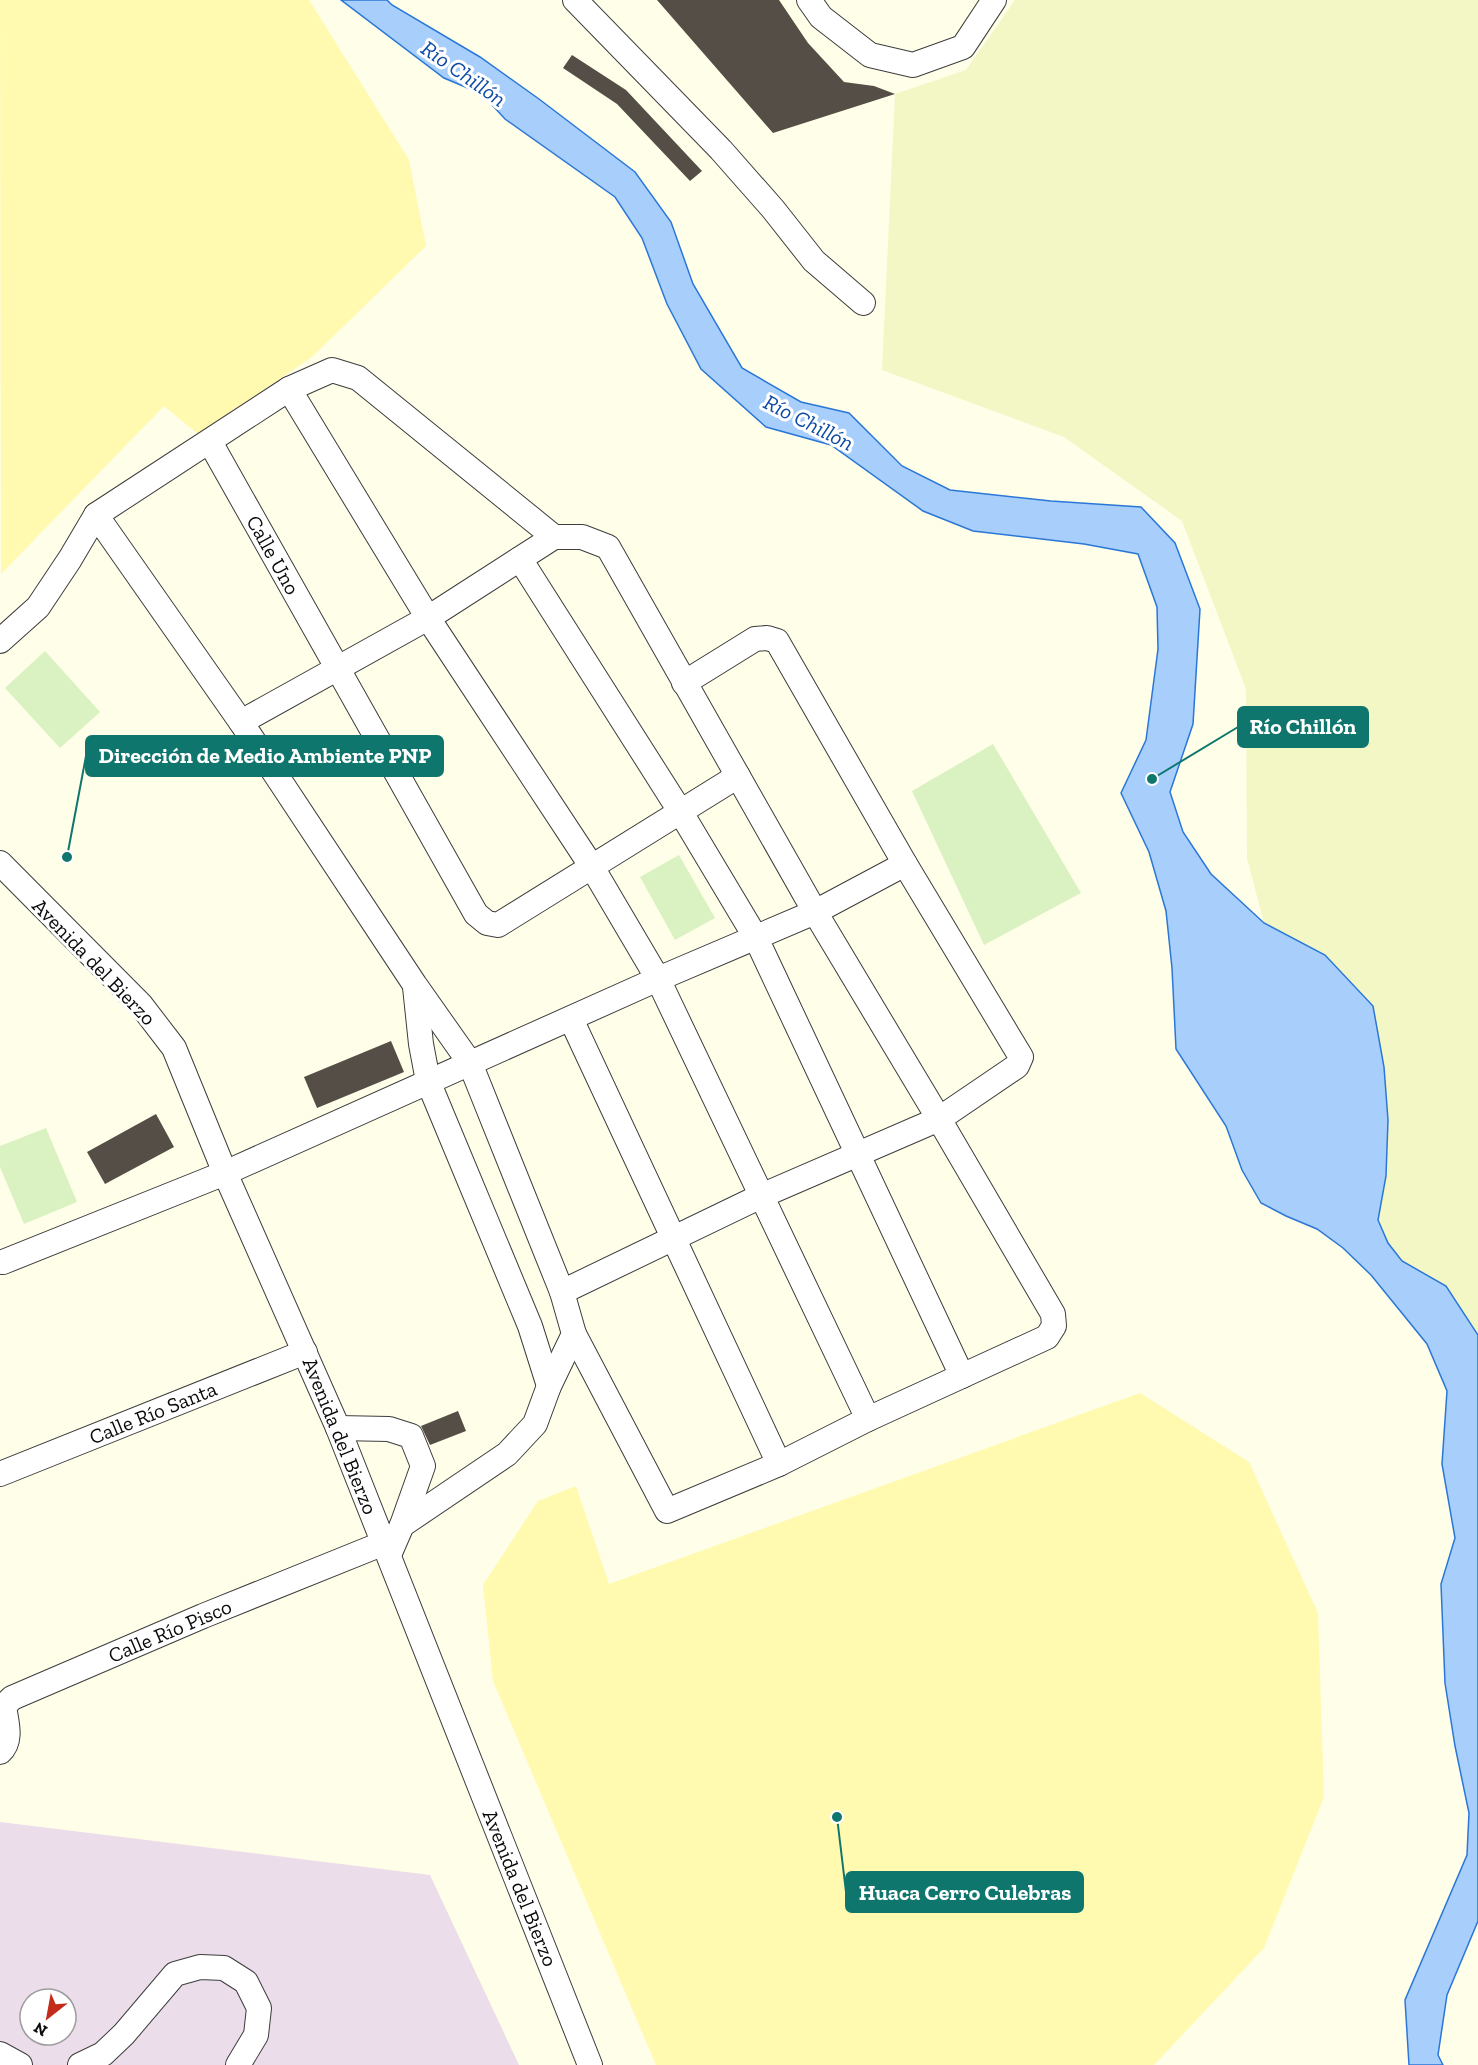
<svg xmlns="http://www.w3.org/2000/svg" width="1478" height="2065" viewBox="0 0 1478 2065" font-family="'Zilla Slab',serif">
<style>
.industrial{fill:#ebddea;fill-rule:evenodd}
.farmland{fill:#f3f7c6}
.sand{fill:#fffab0}
.pitch{fill:#daf2c2}
.water{fill:#a8cffb;stroke:#2a77d7;stroke-width:1.5}
.building{fill:#544e46}
.lines{fill:none;stroke-linecap:round;stroke-linejoin:round}
.minor-casing{stroke:#3d3d3d;stroke-width:26}
.minor{stroke:#fff;stroke-width:24}
.labels{text-anchor:middle;stroke-width:6;stroke-linejoin:round;paint-order:stroke}
.street-label{font-size:21px;fill:#0a0a0a;stroke:#fff}
.water-label{font-size:22px;font-style:italic;fill:#0c4aa4;stroke:#fff}
.leader{fill:none;stroke:#0f766e;stroke-width:2}
.callout-dot{fill:#0f766e;stroke:#fff;stroke-width:2}
.callout{fill:#0f766e;stroke:#0f766e;stroke-width:2}
.callout-label{font-size:22px;text-anchor:middle;font-weight:bold;fill:#fff}
</style>
<rect width="100%" height="100%" fill="#fffee8"/>
<path class="industrial" d="M0 1822 430 1875 519 2065H0ZM30 1999H66V2035H30Z"/>
<polygon class="farmland" points="1015,0 1478,0 1478,1335 1446,1286 1402,1261 1388,1243 1378,1220 1386,1176 1388,1120 1384,1067 1373,1006 1325,955 1264,923 1247,858 1246,689 1182,521 1064,437 882,370 895,94 966,70"/>
<g class="sand">
<polygon points="0,0 309,0 409,160 426,246 312,357 198,434 164,406 1,574"/>
<polygon points="1140,1393 1249,1462 1318,1613 1324,1797 1264,1948 1154,2065 656,2065 493,1681 483,1585 538,1501 576,1486 609,1584"/>
</g>
<g class="pitch">
<polygon points="45,651 100,712 60,748 5,688"/>
<polygon points="993,744 1081,893 984,945 912,791"/>
<polygon points="679,855 715,918 675,940 640,877"/>
<polygon points="46,1128 77,1202 24,1224 0,1167 0,1146"/>
</g>
<polygon class="water" points="341,0 387,0 392,5 480,57 539,99 635,172 671,222 693,284 742,368 801,402 849,413 902,466 950,490 1051,501 1141,507 1175,543 1200,609 1193,724 1170,792 1183,832 1211,874 1264,923 1325,955 1373,1006 1384,1067 1388,1120 1386,1176 1378,1220 1388,1243 1402,1261 1446,1286 1478,1335 1478,1921 1447,1995 1438,2055 1443,2065 1409,2065 1405,2000 1467,1855 1469,1813 1455,1746 1445,1683 1441,1584 1455,1538 1442,1464 1447,1391 1427,1344 1371,1275 1343,1248 1317,1229 1286,1216 1261,1203 1242,1170 1226,1126 1176,1049 1172,968 1166,911 1149,852 1121,793 1146,740 1158,649 1157,607 1138,554 1084,544 973,531 923,511 831,445 766,427 701,369 667,304 642,238 615,197 505,119 482,94 444,78"/>
<g class="building">
<polygon points="657,0 779,0 808,43 844,82 874,86 895,94 773,133"/>
<polygon points="572,55 626,90 702,171 690,181 617,104 563,68"/>
<polygon points="391,1041 404,1072 317,1108 304,1077"/>
<polygon points="156,1114 174,1147 105,1184 87,1152"/>
<polygon points="458,1411 466,1431 430,1445 421,1426"/>
</g>
<g class="lines">
<defs>
<g id="minor">
<polyline points="575,0 721,150 773,209 814,261 863,303"/>
<polyline points="809,0 821,17 870,55 913,65 963,47 994,0"/>
<polyline points="289,389 428,618 592,867 658,979 868,1419"/>
<polyline points="210,442 476,914 487,923 498,925 738,776"/>
<polyline points="96,515 241,722 415,985 470,1063 562,1292 574,1334 549,1386 535,1424 507,1454 402,1525 389,1555"/>
<polyline points="520,559 680,811 756,938 962,1376"/>
<polyline points="0,641 38,607 70,559 96,515 289,389 332,370 358,378 554,537"/>
<polyline points="241,722 428,618 554,537 582,537 608,547 815,912 939,1119 1053,1314 1054,1326 1047,1337 868,1419 779,1464 667,1511 574,1334"/>
<polyline points="0,863 141,1005 174,1048 225,1173 338,1428 590,2065"/>
<polyline points="415,987 421,1044 428,1081 530,1326 549,1386"/>
<polyline points="571,1019 779,1464"/>
<polyline points="3,1262 225,1173 658,979 815,912 905,864"/>
<polyline points="562,1292 761,1196 939,1119 1017,1066 1021,1057 905,864 777,641 767,638 755,639 684,683"/>
<polyline points="338,1428 389,1429 411,1436 423,1466 402,1525"/>
<polyline points="0,1474 305,1352"/>
<path d="M0 1752C13 1741 6 1721 4 1706L12 1698 203 1616 384 1543"/>
<polyline points="0,2054 20,2065"/>
<polyline points="80,2065 103,2054 124,2034 175,1974 200,1967 224,1968 246,1982 259,2008 256,2035 238,2065"/>
</g>
</defs>
<use href="#minor" class="minor-casing"/>
<use href="#minor" class="minor"/>
</g>
<g class="labels">
<g class="street-label">
<text transform="translate(273 555) rotate(61)" y="7">Calle Uno</text>
<text transform="translate(94 962) rotate(46)" y="7">Avenida del Bierzo</text>
<text transform="translate(153 1413) rotate(-22)" y="7">Calle Río Santa</text>
<text transform="translate(340 1436) rotate(68)" y="7">Avenida del Bierzo</text>
<text transform="translate(170 1631) rotate(-23)" y="7">Calle Río Pisco</text>
<text transform="translate(520 1888) rotate(68)" y="7">Avenida del Bierzo</text>
</g>
<g class="water-label">
<text transform="translate(464 73) rotate(35)" y="8">Río Chillón</text>
<text transform="translate(809 422) rotate(27)" y="8">Río Chillón</text>
</g>
</g>
<path class="leader" d="M1152 779L1238 727M67 857L86 756M837 1817L846 1892"/>
<g class="callout-dot">
<circle cx="1152" cy="779" r="6"/>
<circle cx="67" cy="857" r="6"/>
<circle cx="837" cy="1817" r="6"/>
</g>
<g class="callout">
<rect x="1238" y="707" width="130" height="40" rx="6"/>
<rect x="86" y="736" width="357" height="40" rx="6"/>
<rect x="846" y="1872" width="237" height="40" rx="6"/>
</g>
<g class="callout-label">
<text x="1303" y="734">Río Chillón</text>
<text x="265" y="763">Dirección de Medio Ambiente PNP</text>
<text x="965" y="1900">Huaca Cerro Culebras</text>
</g>
<g transform="translate(48 2017) rotate(211)"><circle r="28" fill="#ffffff" stroke="#9d9d9d" stroke-width="1.5"/>
<path d="M0-4.5L10 22L0 15L-10 22Z" fill="#c32c1a"/>
<text y="-9" font-size="16" font-weight="bold" text-anchor="middle" fill="#0a0a0a">N</text>
</g>
</svg>
